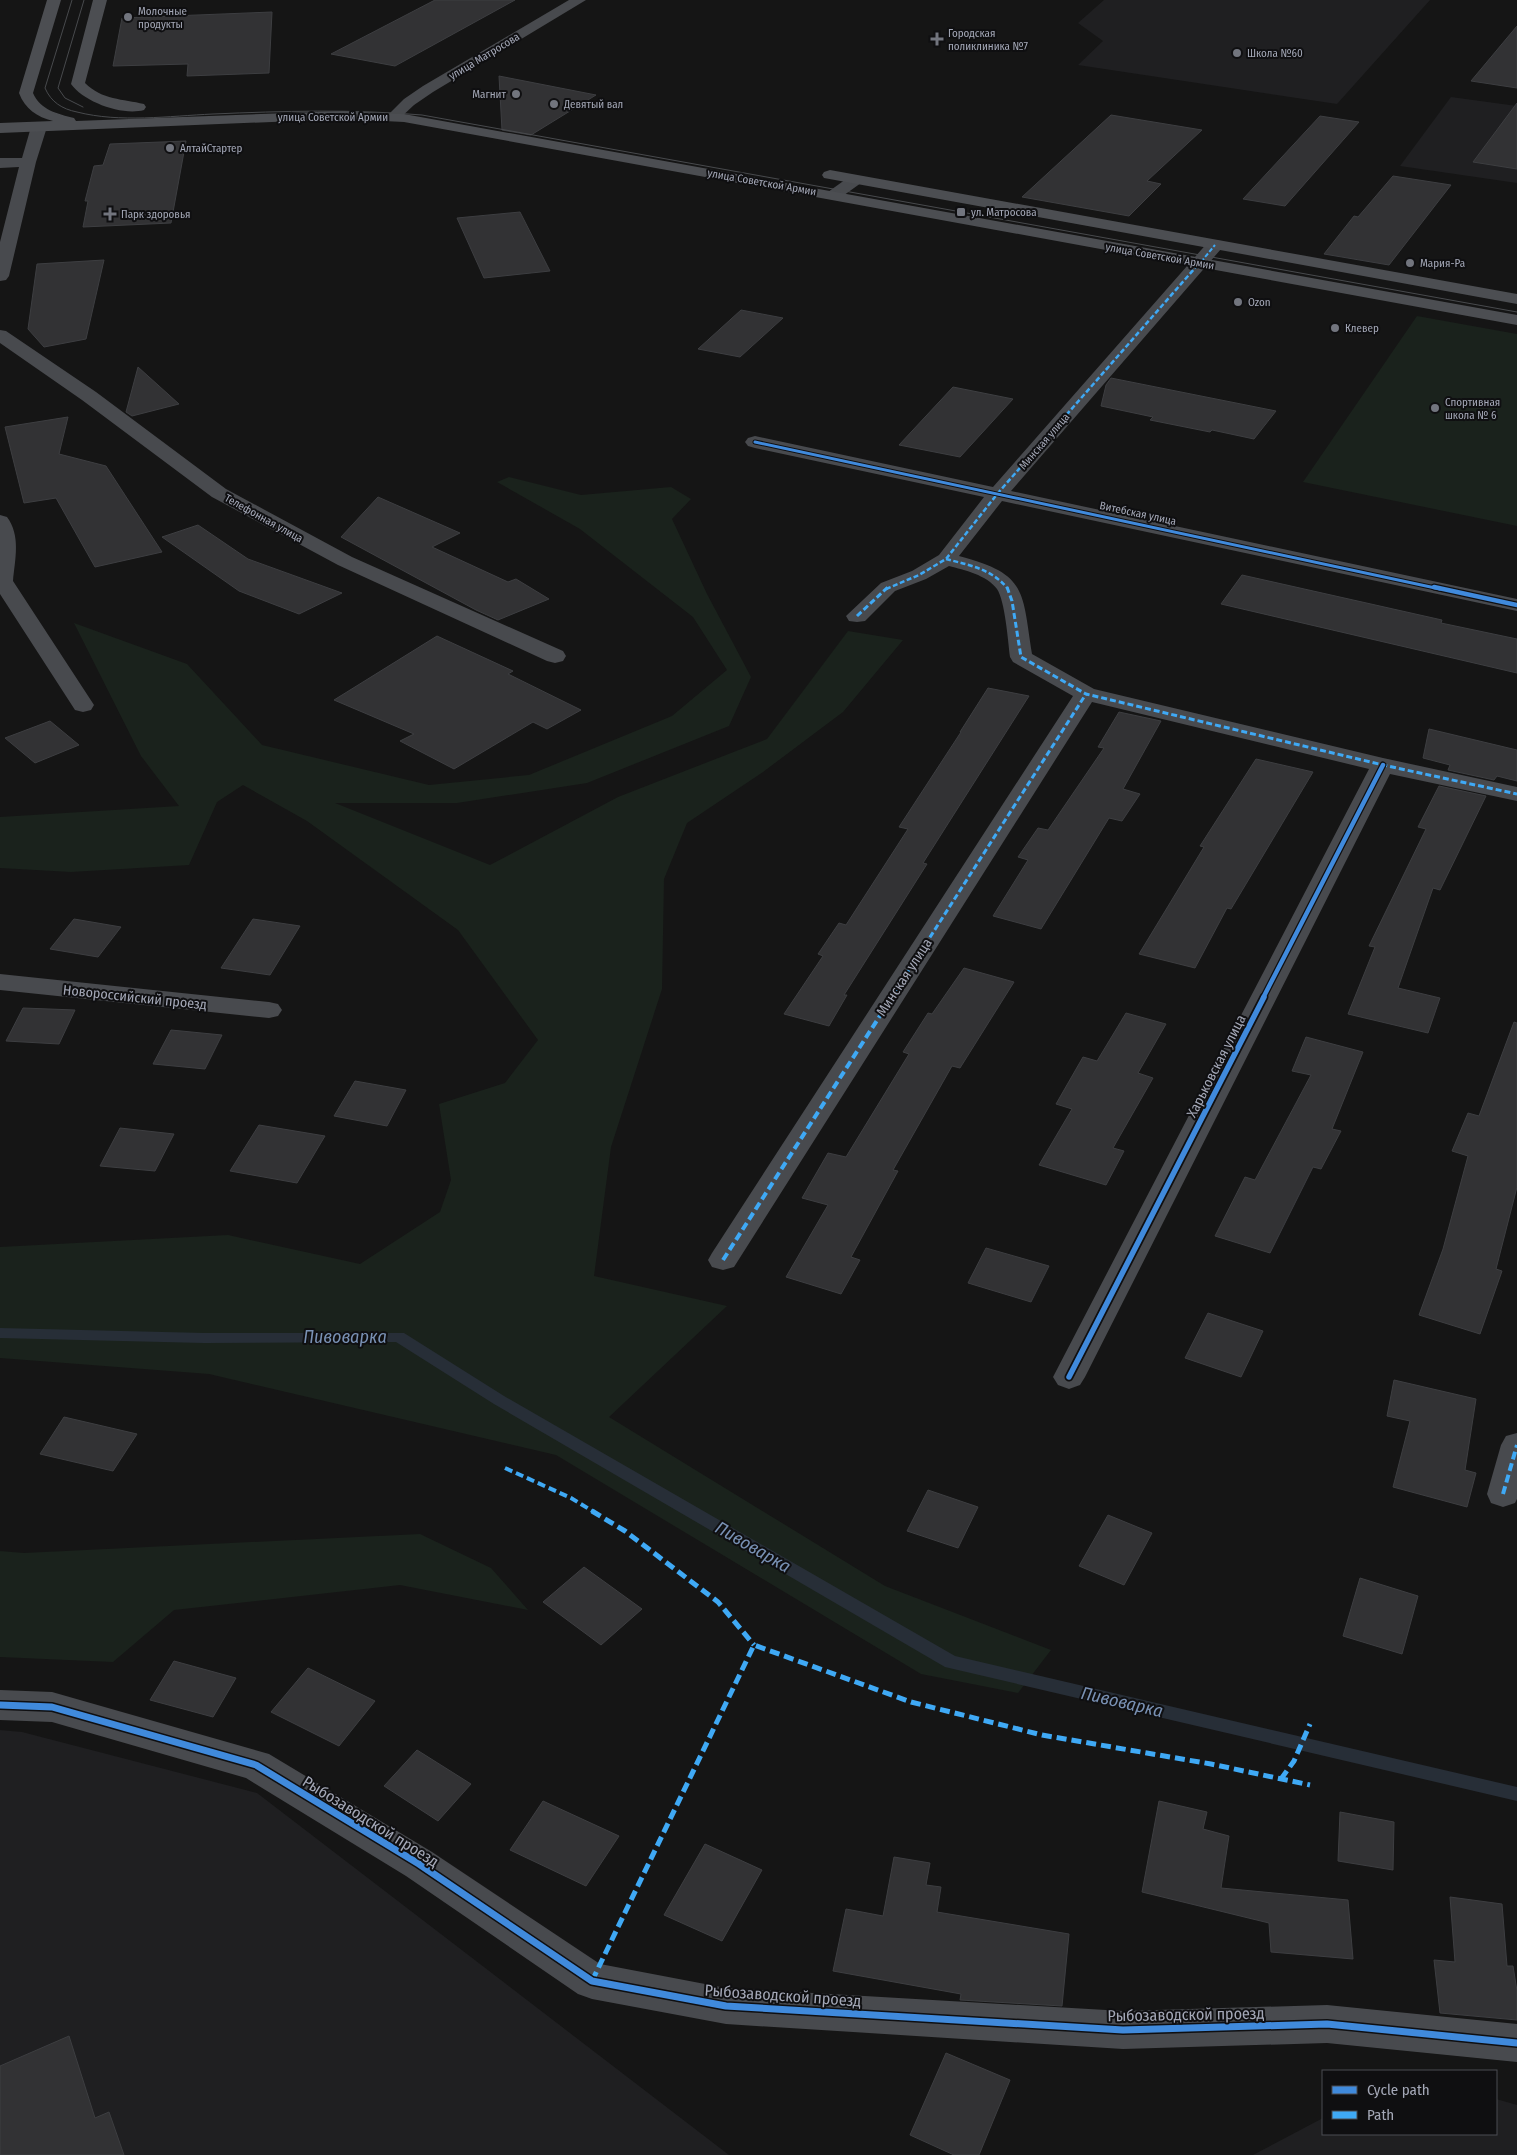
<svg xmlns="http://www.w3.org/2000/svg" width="1517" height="2155" viewBox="0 0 1517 2155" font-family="'Fira Sans Condensed',sans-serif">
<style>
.built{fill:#1f1f21}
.green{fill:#1a221c}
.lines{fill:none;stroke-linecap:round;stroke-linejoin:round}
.stream{fill:#272e37;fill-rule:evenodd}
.building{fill:#323234;stroke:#3d3e41}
.street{fill:#484a4e;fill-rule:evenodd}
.secondary{fill:#4c4e52;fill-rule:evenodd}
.tram{stroke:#484a4d;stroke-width:1}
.quiet-far4{stroke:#3fa9f5;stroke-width:2;stroke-dasharray:4.5 2;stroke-linecap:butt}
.quiet-far3{stroke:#3fa9f5;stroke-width:2.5;stroke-dasharray:5 2.5;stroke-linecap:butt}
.quiet-far2{stroke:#3fa9f5;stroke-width:3;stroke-dasharray:6 3;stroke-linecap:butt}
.quiet-far1{stroke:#3fa9f5;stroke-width:4;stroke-dasharray:8 4;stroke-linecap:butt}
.quiet{stroke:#3fa9f5;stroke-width:5;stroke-dasharray:10 5;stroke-linecap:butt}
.cycleway-far3-casing{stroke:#0f0f11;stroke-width:5}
.cycleway-far2-casing{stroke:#0f0f11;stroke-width:7}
.cycleway-far1-casing{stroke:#0f0f11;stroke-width:9}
.cycleway-casing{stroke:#0f0f11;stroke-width:10}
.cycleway-far3{stroke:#408adc;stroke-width:3}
.cycleway-far2{stroke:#408adc;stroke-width:4.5}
.cycleway-far1{stroke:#408adc;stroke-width:5.5}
.cycleway{stroke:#408adc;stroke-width:7}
.poi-dot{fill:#72757e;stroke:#0f0f11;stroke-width:2}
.labels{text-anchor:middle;stroke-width:4;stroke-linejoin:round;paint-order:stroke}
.far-poi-label{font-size:11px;fill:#a4a8b7;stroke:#0f0f11;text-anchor:start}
.far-street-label{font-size:11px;fill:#a4a8b7;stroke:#0f0f11}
.street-label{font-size:14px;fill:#a4a8b7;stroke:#0f0f11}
.near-street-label{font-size:16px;fill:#a4a8b7;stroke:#0f0f11}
.near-water-label{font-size:18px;font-style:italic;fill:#7991b4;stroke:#0f0f11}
</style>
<rect width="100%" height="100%" fill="#151515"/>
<g class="built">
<polygon points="1104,0 1430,0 1337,104 1078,65 1103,41 1078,23"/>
<polygon points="1451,97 1517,106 1517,183 1400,166"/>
<polygon points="0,1730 22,1732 257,1793 729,2155 0,2155"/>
<polygon points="1496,2099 1517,2105 1517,2155 1253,2155 1323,2118 1323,2134 1496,2134"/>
</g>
<g class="green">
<polygon points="1417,316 1517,334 1517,526 1303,482"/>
<polygon points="509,477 581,495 671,487 691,499 672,519 707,594 751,677 729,726 587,783 457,803 335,803 490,865 618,797 767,739 848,631 903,640 843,712 763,772 687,823 664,879 662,989 611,1147 594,1276 727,1306 609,1417 885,1586 1051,1650 1018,1693 921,1674 556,1455 209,1374 0,1358 0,1247 228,1235 360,1264 440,1212 451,1180 439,1104 505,1083 538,1040 458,930 307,821 243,785 217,802 189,865 71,872 0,868 0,817 179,806 141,756 74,623 187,664 262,745 429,785 529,775 672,716 727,670 693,617 580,529 497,482"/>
<polygon points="420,1534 491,1568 528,1610 400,1585 174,1610 113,1662 0,1657 0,1551 24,1553"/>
</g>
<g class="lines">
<polygon class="stream" points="0,1328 204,1333 404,1333 504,1396 955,1656 1517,1787 1517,1801 945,1667 494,1404 396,1342 204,1343 0,1338"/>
</g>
<g class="building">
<polygon points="435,0 515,0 395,66 331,54"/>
<polygon points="272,12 269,73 187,76 188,64 113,66 122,18"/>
<polygon points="1517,26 1517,88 1471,81"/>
<polygon points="499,76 596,95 531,135 502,130"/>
<polygon points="1517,103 1517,169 1473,162"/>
<polygon points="1111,115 1202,130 1147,181 1161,184 1129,216 1022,197"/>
<polygon points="1320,116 1359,122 1285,206 1243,199"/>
<polygon points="186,141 171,223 83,227 88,201 85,201 94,166 103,165 110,144"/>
<polygon points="1393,176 1451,185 1389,265 1324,254 1354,216 1358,217"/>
<polygon points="520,212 550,271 484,278 457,218"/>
<polygon points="104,260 86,339 44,347 28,329 37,264"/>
<polygon points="741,310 783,318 740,357 698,349"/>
<polygon points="138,367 179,404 132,416 126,412"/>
<polygon points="1111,378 1276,411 1254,439 1212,430 1210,432 1150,420 1153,417 1101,406 1106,385"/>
<polygon points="953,387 1013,399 960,457 899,445"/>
<polygon points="68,417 59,454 106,466 162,552 95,567 56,498 24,503 5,427"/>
<polygon points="378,497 460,533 432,547 508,582 516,579 549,599 498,620 476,610 341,537"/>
<polygon points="198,525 248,559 342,593 299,614 239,591 162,537"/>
<polygon points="1242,575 1442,620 1441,623 1517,639 1517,673 1221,604"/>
<polygon points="437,636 513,671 508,674 581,710 547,729 533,722 454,769 400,741 414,734 334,700"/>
<polygon points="988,688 1029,696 923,863 927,864 844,995 847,995 829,1026 784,1014 823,956 818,954 839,923 846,925 908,829 899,827 961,732 960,732"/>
<polygon points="1119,712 1161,721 1123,789 1140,794 1122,821 1109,818 1041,929 993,916 1028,860 1018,857 1038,828 1048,830 1104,748 1098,747"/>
<polygon points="50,721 79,745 35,763 5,738"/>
<polygon points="1429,729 1517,750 1517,781 1497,776 1494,780 1448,770 1450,765 1423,758"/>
<polygon points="1256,759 1313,772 1231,909 1227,908 1195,968 1139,954 1204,847 1200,846"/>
<polygon points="1439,786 1486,796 1440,890 1433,888 1398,988 1440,998 1428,1033 1348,1014 1375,947 1369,946 1426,829 1418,827"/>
<polygon points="74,919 121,927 98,957 50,949"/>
<polygon points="253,919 300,926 270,975 221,968"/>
<polygon points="964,968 1014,982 960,1068 952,1066 893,1170 898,1171 851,1257 860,1260 841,1294 786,1277 828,1205 802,1198 828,1153 846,1157 909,1054 903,1052 928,1013 932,1014"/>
<polygon points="23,1008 75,1010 59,1044 6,1041"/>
<polygon points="1126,1013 1166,1024 1138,1073 1153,1078 1113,1148 1124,1151 1106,1185 1039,1165 1072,1109 1056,1104 1083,1057 1097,1061"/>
<polygon points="1514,1022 1517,1023 1517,1187 1496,1269 1502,1271 1480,1334 1419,1315 1443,1249 1468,1156 1452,1151 1468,1113 1479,1116"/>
<polygon points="171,1030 222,1035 205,1069 153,1064"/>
<polygon points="1306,1037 1363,1052 1332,1129 1341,1131 1321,1169 1313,1167 1270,1253 1215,1236 1245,1177 1255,1180 1311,1075 1292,1071"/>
<polygon points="355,1081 406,1090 387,1126 334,1116"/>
<polygon points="259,1125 325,1136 297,1183 230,1171"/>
<polygon points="120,1128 174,1134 155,1171 100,1166"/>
<polygon points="986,1248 1049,1266 1031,1302 968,1283"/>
<polygon points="1208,1313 1263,1331 1241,1377 1185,1358"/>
<polygon points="1394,1380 1476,1399 1465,1470 1476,1473 1467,1507 1393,1487 1410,1421 1387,1416"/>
<polygon points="64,1417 137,1434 113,1471 40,1454"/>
<polygon points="928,1490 978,1507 958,1548 907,1531"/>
<polygon points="1108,1515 1152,1533 1124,1585 1079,1566"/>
<polygon points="584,1567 642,1609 601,1645 543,1602"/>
<polygon points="1360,1578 1418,1596 1402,1654 1343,1636"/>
<polygon points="174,1661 236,1678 213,1717 150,1700"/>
<polygon points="308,1668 375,1701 339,1746 271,1712"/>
<polygon points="417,1750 471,1784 438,1821 384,1786"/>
<polygon points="543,1801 619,1836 586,1886 510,1850"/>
<polygon points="1159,1801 1207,1812 1203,1829 1229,1836 1221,1888 1348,1900 1353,1959 1271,1952 1269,1923 1142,1892"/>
<polygon points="1340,1812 1394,1822 1393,1870 1338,1861"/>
<polygon points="705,1844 762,1870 722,1941 664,1915"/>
<polygon points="894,1857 930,1863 926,1885 941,1887 937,1912 1069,1934 1062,2006 960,2000 961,1994 833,1971 846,1909 883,1916"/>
<polygon points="1450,1897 1502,1904 1507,1966 1513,1966 1517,1991 1517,2020 1440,2013 1434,1960 1455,1962"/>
<polygon points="69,2036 95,2118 109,2112 124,2155 0,2155 0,2066"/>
<polygon points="946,2053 1010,2080 979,2155 954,2155 910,2135"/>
</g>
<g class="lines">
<g class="street">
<polygon points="569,0 586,0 433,92 414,105 398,120 388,120 386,117 404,99 423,86"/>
<polygon points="39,122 44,124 47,127 36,162 9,276 6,280 0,281 0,242 19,167 0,168 0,158 22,158 31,127 34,124"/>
<polygon points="855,175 861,177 863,180 861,183 840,198 828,198 826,195 828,192 849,177"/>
<path d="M1215 240 1221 241 1223 245 1221 249 1011 491 1517 599V611L1002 501 959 556C1027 574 1022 590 1032 654L1094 689 1383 758 1517 787V801L1390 774 1085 1377 1080 1385 1069 1389 1058 1385 1053 1377 1369 769 1092 702 734 1267 723 1270 712 1267 708 1260 712 1253 1073 696 1013 662 1010 657C1008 641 1005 601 997 589 987 575 964 570 949 566L926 579 895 591 865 621 857 622 849 621 846 616 881 583 912 571 939 555 984 497 755 448 748 446 745 442 748 438 755 436 993 487 1209 241Z"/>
<polygon points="0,330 6,331 96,392 226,489 352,557 563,651 566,656 563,661 555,663 547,661 338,565 212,497 82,400 0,343"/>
<path d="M0 515 7 517C21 536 15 559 13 581L94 705 91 710 83 712 75 710 0 594Z"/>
<polygon points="0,974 269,1002 278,1004 282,1010 278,1016 269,1018 0,990"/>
<polygon points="1517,1433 1517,1499 1515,1503 1503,1507 1491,1503 1487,1494 1501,1445 1506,1436"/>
<polygon points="0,1690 52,1692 269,1754 432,1852 600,1964 726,1988 1123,2011 1327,2005 1517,2024 1517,2062 1327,2043 1123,2049 726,2024 592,1999 578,1994 406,1876 246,1778 52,1722 0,1720"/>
</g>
<g class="secondary">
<path d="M47 0H61L33 93C40 110 58 114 74 118L76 121 344 111 404 114 1517 315V325L404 122 344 119 0 133V123L53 121C37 117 25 109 19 93Z"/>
<path d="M93 0H107L85 83C102 100 123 99 144 104L146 107 144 110C122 116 84 102 71 84Z"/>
<polygon points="830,170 1517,294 1517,304 824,178 822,175 824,172"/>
</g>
<g class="tram">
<path d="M72 0 45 88C51 102 62 109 77 112 120 123 169 116 213 114 283 111 352 109 422 115L1517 312"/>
<polyline points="83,107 65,98 58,88 84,0"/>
</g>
<polyline class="quiet-far4" points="1201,262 1215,245"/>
<g class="quiet-far3">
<path d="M946 559C969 565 992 569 1008 589"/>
<polyline points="886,589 919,575 946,559 998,493 1202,260"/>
</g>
<g class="quiet-far2">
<polyline points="1007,587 1012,601 1021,657 1086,694 1383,765 1517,794"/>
<polyline points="857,616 888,587"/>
<polyline points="891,998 1086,694"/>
</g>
<g class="quiet-far1">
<polyline points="723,1260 892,997"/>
<polyline points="505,1468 571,1498 594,1512"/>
<polyline points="1503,1494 1517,1445"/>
</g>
<g class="quiet">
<polyline points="592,1511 625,1531 718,1602 754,1645"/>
<polyline points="1281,1779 1294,1761 1310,1724"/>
<polyline points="592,1981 754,1645 911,1702 1042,1735 1211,1764 1310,1785"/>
</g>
<defs>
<polyline id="cycleway-far3" points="755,442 1440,589"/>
<g id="cycleway-far2">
<polyline points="1434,587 1517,605"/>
<polyline points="1263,998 1383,765"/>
</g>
<polyline id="cycleway-far1" points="1069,1377 1264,997"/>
<polyline id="cycleway" points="0,1705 52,1707 256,1765 419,1864 592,1981 726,2006 1123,2030 1327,2024 1517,2043"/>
</defs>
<use href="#cycleway-far3" class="cycleway-far3-casing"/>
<use href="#cycleway-far2" class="cycleway-far2-casing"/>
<use href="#cycleway-far1" class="cycleway-far1-casing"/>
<use href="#cycleway" class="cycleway-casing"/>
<use href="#cycleway-far3" class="cycleway-far3"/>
<use href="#cycleway-far2" class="cycleway-far2"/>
<use href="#cycleway-far1" class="cycleway-far1"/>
<use href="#cycleway" class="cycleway"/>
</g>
<g class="poi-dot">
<circle cx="128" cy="17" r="5"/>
<path d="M934.5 31.5h5v5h5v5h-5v5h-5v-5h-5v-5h5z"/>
<circle cx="1237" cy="53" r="5"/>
<circle cx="516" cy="94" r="5"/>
<circle cx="554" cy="104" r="5"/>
<circle cx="170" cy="148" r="5"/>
<rect x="956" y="207" width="10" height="10" rx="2.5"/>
<path d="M107.5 206.5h5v5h5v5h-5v5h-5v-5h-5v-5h5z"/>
<circle cx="1410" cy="263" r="5"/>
<circle cx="1238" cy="302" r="5"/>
<circle cx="1335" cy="328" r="5"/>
<circle cx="1435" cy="408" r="5"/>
</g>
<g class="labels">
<g class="far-poi-label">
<text x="138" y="15">Молочные<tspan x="138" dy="13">продукты</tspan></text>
<text x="948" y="37">Городская<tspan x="948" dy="13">поликлиника №7</tspan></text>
<text x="1247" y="57">Школа №60</text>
<text x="506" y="98" text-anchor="end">Магнит</text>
<text x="564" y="108">Девятый вал</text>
<text x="180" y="152">АлтайСтартер</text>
<text x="971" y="216">ул. Матросова</text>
<text x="121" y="218">Парк здоровья</text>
<text x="1420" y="267">Мария-Ра</text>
<text x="1248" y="306">Ozon</text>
<text x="1345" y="332">Клевер</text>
<text x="1445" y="406">Спортивная<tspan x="1445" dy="13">школа № 6</tspan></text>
</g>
<g class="far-street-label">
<text transform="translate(484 56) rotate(-31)" y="4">улица Матросова</text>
<text x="333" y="121">улица Советской Армии</text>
<text transform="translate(762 182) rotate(10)" y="4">улица Советской Армии</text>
<text transform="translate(1160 256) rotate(10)" y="4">улица Советской Армии</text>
<text transform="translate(1044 441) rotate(-49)" y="4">Минская улица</text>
<text transform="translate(1138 513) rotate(12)" y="4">Витебская улица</text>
<text transform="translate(264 518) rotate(29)" y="4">Телефонная улица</text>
</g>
<g class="street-label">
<text transform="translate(904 977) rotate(-57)" y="5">Минская улица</text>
<text transform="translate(135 997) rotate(6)" y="5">Новороссийский проезд</text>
<text transform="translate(1216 1066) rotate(-63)" y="5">Харьковская улица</text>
</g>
<g class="near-street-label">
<text transform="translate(371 1821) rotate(32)" y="6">Рыбозаводской проезд</text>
<text transform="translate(783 1995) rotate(4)" y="6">Рыбозаводской проезд</text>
<text transform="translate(1186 2014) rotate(-1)" y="6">Рыбозаводской проезд</text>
</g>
<g class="near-water-label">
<text x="345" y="1343">Пивоварка</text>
<text transform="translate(753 1547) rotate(30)" y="6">Пивоварка</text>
<text transform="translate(1122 1702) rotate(13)" y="6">Пивоварка</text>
</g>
</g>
<rect x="1322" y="2070" width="175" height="65" fill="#0f0f11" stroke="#4b4c53"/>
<rect x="1332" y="2086" width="25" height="8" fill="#408adc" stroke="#4b4c53"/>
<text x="1367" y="2095" font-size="15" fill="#a4a8b7">Cycle path</text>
<rect x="1332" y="2111" width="25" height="8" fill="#3fa9f5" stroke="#4b4c53"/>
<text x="1367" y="2120" font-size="15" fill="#a4a8b7">Path</text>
</svg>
